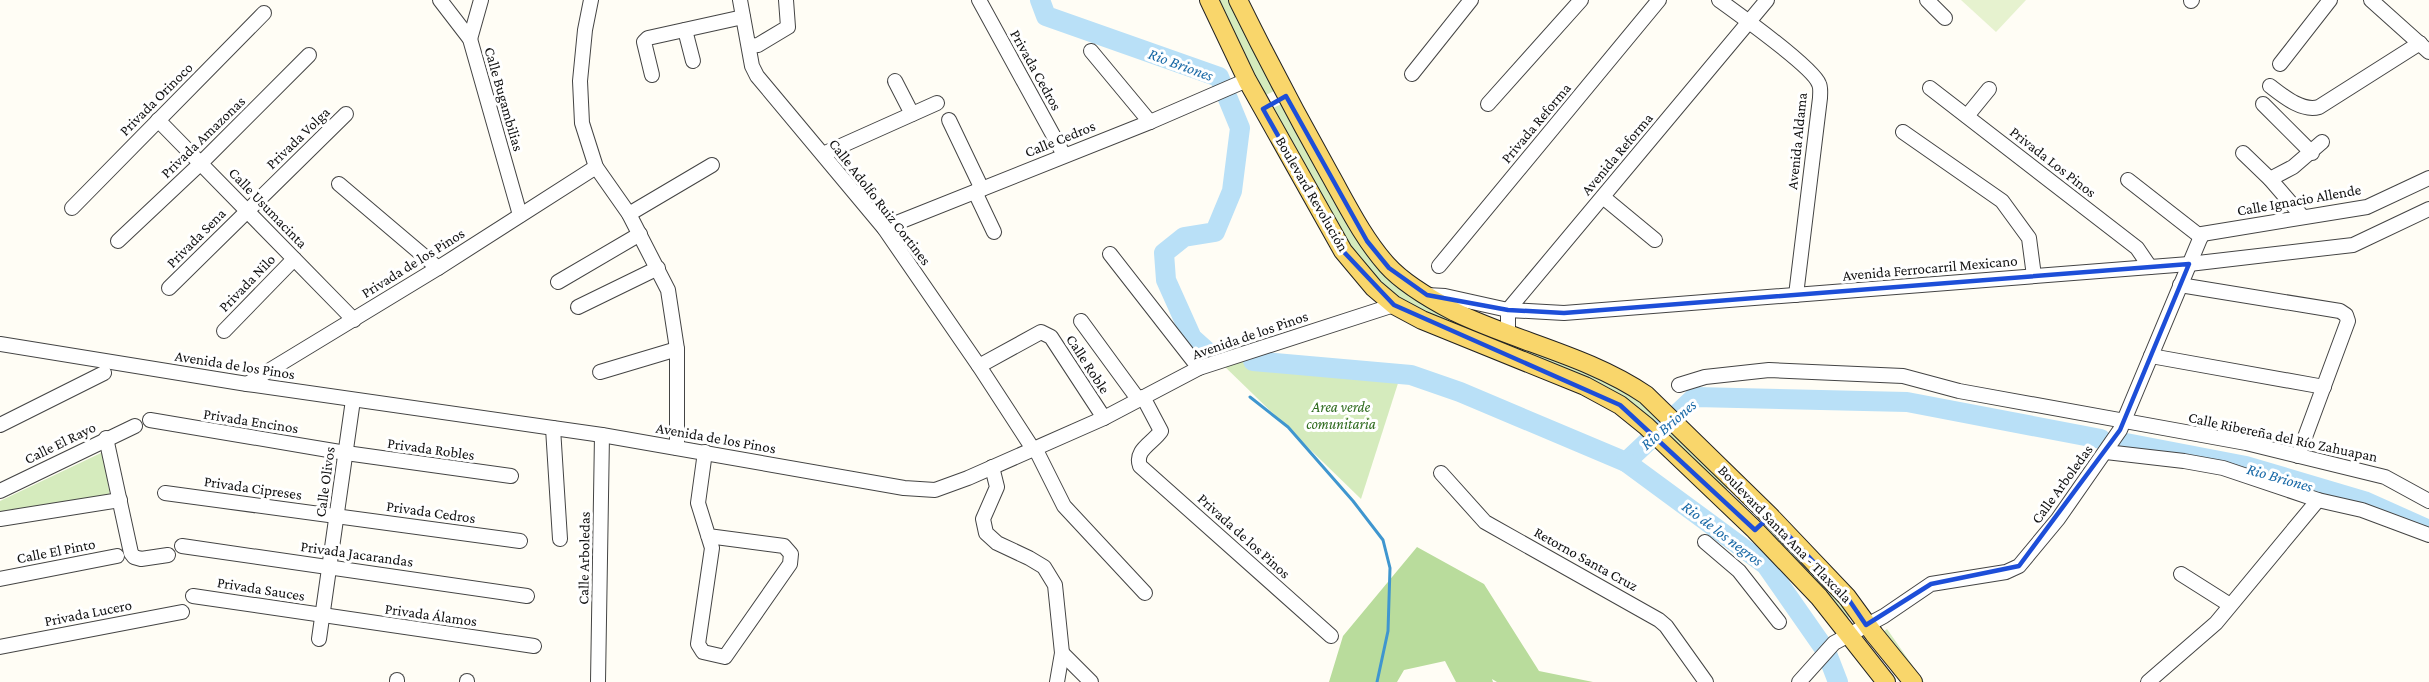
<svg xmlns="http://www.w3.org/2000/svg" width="2429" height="682" viewBox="0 0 2429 682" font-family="'Crimson Pro',serif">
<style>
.green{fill:#d5ebbd}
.forest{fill:#b9dc9c}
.pitch{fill:#e6f2cf}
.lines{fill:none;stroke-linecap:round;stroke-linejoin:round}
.stream{stroke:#3f96cf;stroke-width:3}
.river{stroke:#b9e0f7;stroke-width:20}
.minor-casing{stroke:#444;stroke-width:16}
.major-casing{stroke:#222;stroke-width:20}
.minor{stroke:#fff;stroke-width:14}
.major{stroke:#f9d66b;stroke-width:18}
.marked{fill:none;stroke:#1d4ed8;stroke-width:4.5;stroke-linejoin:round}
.labels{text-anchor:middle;stroke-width:6;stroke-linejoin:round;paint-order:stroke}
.street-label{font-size:15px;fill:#111;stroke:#fff}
.park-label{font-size:15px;font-style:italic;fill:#2f6b1f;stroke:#fff}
.water-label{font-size:16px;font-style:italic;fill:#1768a6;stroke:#fff}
</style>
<rect width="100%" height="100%" fill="#fffdf5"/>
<g class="green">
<polygon points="1214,0 1229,0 1274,91 1262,97"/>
<polygon points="1284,103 1388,269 1626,384 1734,482 1720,496 1646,426 1460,333 1397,298 1348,247 1268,110"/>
<polygon points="1230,360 1400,377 1361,499 1221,363"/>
<polygon points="103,452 110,496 0,514 0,501"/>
<polygon points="1769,524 1826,583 1851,615 1845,621 1765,528"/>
<polygon points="1887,629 1924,682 1916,682 1879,635"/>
</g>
<polygon class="forest" points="1417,547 1484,584 1539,671 1593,682 1497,682 1492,679 1493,682 1456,682 1445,661 1404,670 1397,682 1329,682 1343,636"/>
<polygon class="pitch" points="1961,0 2026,0 1996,32"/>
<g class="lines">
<polyline class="stream" points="1250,397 1288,427 1353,501 1383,540 1390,568 1388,631 1377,682"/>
<g class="river">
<polyline points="1040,0 1046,16 1219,77 1240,128 1232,191 1215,232 1184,237 1164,253 1166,280 1192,338 1211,355"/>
<polyline points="1253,361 1411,375 1460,392 1626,462 1695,397 1907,402 2101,439"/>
<polyline points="2126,443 2246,466 2364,501 2427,529"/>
<polyline points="1626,462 1766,565 1826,651 1838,682"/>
</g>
<defs>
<g id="minor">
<polyline points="440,0 470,39 520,215"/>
<polyline points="591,0 585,30 580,81 582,123 596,167 629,214 668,290 677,349 677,448"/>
<polyline points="740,0 752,66 757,76 884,228 979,366 1033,449"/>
<polyline points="979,0 1064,155"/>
<path d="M1719 0C1737 13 1814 68 1819 84 1821 88 1820 94 1820 98L1796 295"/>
<polyline points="1927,0 1945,18"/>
<polyline points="2371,0 2429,52"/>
<polyline points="2191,1 2192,0"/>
<polyline points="685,30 693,61"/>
<polyline points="470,39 481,0"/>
<polyline points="749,46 758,45 788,27 786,0"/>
<polyline points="1091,51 1150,122"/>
<polyline points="2280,64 2330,0"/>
<polyline points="1412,74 1471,0"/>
<polyline points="652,75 644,42 648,38 743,17"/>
<polyline points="895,81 912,114"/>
<path d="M2270 86C2283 96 2302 112 2319 107L2420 43"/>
<polyline points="1930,88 2137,248 2150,267"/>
<polyline points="1488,104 1581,0"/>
<polyline points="2263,104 2312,153"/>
<polyline points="1967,116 1989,89"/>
<polyline points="158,120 354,320"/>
<polyline points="949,120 982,189"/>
<polyline points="1903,132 2002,201 2029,238 2034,276"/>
<polyline points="2243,153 2270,179 2302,216"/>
<polyline points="823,154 937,103"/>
<polyline points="2270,179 2293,167 2322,142"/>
<polyline points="2128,180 2201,237"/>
<polyline points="339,184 438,268"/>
<polyline points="975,192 994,232"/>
<polyline points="1603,197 1655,240"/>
<polyline points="72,208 264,13"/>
<polyline points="629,214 712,165"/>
<polyline points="884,228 1150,122 1247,80"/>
<polyline points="118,241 201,163 309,55"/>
<polyline points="1110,254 1199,368"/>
<polyline points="1439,266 1659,0"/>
<polyline points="558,282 640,234"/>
<polyline points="2180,285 2340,311 2346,315 2348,321 2298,456"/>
<polyline points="169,288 346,114"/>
<polyline points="1427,295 1445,296 1508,310 1564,313 2189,264 2353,245 2429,209"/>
<polyline points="578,307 658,268"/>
<polyline points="1081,321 1138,399"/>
<polyline points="224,331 294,259"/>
<polyline points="1508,334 1508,310 1767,0"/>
<polyline points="0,344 247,384 602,435 904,488 935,490 968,478 1104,418 1199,368 1394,305"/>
<polyline points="2151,356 2324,387"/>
<polyline points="979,366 1041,332 1051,337 1104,418"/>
<polyline points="600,372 677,349"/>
<polyline points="247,384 438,268 596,167"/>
<polyline points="1679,385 1705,377 1769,370 1903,376 1959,391 2246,443 2385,477 2429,501"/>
<path d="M1143 397 1161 431C1153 443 1134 450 1140 466L1331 636"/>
<polyline points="150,420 346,453 511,476"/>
<polyline points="0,425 104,373"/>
<polyline points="553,428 560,539"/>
<polyline points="106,438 131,553 134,557 141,559 168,555"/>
<polyline points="1035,448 1064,506 1145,593"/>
<polyline points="705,452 698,503 712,548 698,644 703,652 725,657 790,564 791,554 784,546 708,536"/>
<polyline points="2106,452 2184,461 2223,468 2318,500 2362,510 2429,535"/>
<polyline points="992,467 997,487 983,519 986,533 997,543 1029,558 1044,567 1055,585 1062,653 1057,682"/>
<polyline points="1441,473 1485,522 1659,620 1666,626 1706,682"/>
<polyline points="0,491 135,426"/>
<polyline points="165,493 520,541"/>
<polyline points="0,519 120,500"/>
<polyline points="1705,542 1739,571 1779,622"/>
<polyline points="182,546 527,596"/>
<polyline points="2181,574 2230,605"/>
<polyline points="0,579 117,556"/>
<polyline points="193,596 534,646"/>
<polyline points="319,639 353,400"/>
<polyline points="0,647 182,612"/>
<polyline points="1062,653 1091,682"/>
<polyline points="397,682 397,680"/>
<polyline points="467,682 467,681"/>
<polyline points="598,682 602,435"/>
<polyline points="1799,682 1834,643 1884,616 1931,584 2006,572 2019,566 2058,519 2120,430 2202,234 2367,207 2429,178"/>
<polyline points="2148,682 2216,623 2318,500"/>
</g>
<g id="major">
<polyline points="1209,0 1247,80 1343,251 1374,288 1394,305 1422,320 1585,386 1620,405 1646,426 1755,530 1819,597 1886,682"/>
<path d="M1238 0C1267 59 1297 116 1329 173 1347 205 1363 238 1387 265 1403 283 1434 301 1455 312 1517 342 1589 356 1646 395L1770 516 1847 597 1874 634 1913 682"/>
</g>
</defs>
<use href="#minor" class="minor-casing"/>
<use href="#major" class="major-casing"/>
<use href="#minor" class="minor"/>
<use href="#major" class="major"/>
</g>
<path class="marked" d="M1286 96 1367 241 1389 268 1427 295 1508 310 1564 313 2189 264 2120 430 2019 566 1931 584 1866 625 1847 597 1770 516 1755 530 1620 405 1394 305 1343 251 1263 109Z"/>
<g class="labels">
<g class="street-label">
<text transform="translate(1036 70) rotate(61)" y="5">Privada Cedros</text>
<text transform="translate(156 99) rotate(-45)" y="5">Privada Orinoco</text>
<text transform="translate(504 99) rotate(74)" y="5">Calle Bugambilias</text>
<text transform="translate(1536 123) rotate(-50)" y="5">Privada Reforma</text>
<text transform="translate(203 137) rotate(-44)" y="5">Privada Amazonas</text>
<text transform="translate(298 138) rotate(-44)" y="5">Privada Volga</text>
<text transform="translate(1060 139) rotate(-22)" y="5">Calle Cedros</text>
<text transform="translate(1797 141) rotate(-84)" y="5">Avenida Aldama</text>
<text transform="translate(1617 154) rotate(-50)" y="5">Avenida Reforma</text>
<text transform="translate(2053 162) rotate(38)" y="5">Privada Los Pinos</text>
<text transform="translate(1312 194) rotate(60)" y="5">Boulevard Revolución</text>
<text transform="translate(2299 200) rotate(-10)" y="5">Calle Ignacio Allende</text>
<text transform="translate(880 202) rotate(52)" y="5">Calle Adolfo Ruiz Cortines</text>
<text transform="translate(268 208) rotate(46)" y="5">Calle Usumacinta</text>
<text transform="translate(196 238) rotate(-45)" y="5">Privada Sena</text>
<text transform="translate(413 263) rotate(-32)" y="5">Privada de los Pinos</text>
<text transform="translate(1930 268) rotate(-5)" y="5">Avenida Ferrocarril Mexicano</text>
<text transform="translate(247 283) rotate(-46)" y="5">Privada Nilo</text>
<text transform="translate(1250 335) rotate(-19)" y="5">Avenida de los Pinos</text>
<text transform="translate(1088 364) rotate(57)" y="5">Calle Roble</text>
<text transform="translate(235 365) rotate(9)" y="5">Avenida de los Pinos</text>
<text transform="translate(251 421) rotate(9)" y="5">Privada Encinos</text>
<text transform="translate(2283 437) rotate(12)" y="5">Calle Ribereña del Río Zahuapan</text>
<text transform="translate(716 438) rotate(10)" y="5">Avenida de los Pinos</text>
<text transform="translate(60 443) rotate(-26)" y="5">Calle El Rayo</text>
<text transform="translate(431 449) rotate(8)" y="5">Privada Robles</text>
<text transform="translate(325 482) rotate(-82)" y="5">Calle Olivos</text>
<text transform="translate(2062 484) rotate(-54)" y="5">Calle Arboledas</text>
<text transform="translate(253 488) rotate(8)" y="5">Privada Cipreses</text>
<text transform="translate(431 512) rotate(8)" y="5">Privada Cedros</text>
<text transform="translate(1785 534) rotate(46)" y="5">Boulevard Santa Ana - Tlaxcala</text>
<text transform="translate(1244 536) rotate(42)" y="5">Privada de los Pinos</text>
<text transform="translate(56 551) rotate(-11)" y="5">Calle El Pinto</text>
<text transform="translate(357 554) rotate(8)" y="5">Privada Jacarandas</text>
<text transform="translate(584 558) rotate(-89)" y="5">Calle Arboledas</text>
<text transform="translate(1586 559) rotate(29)" y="5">Retorno Santa Cruz</text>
<text transform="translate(261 589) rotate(9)" y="5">Privada Sauces</text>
<text transform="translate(88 613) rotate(-11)" y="5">Privada Lucero</text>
<text transform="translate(431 615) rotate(8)" y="5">Privada Álamos</text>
</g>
<g class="park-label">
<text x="1341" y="412">Area verde<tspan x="1341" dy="17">comunitaria</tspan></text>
</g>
<g class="water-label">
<text transform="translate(1181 64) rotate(20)" y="6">Rio Briones</text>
<text transform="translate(1668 424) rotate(-41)" y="6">Rio Briones</text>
<text transform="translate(2280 477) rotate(16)" y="6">Rio Briones</text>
<text transform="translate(1723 533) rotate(37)" y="6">Rio de los negros</text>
</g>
</g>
</svg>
